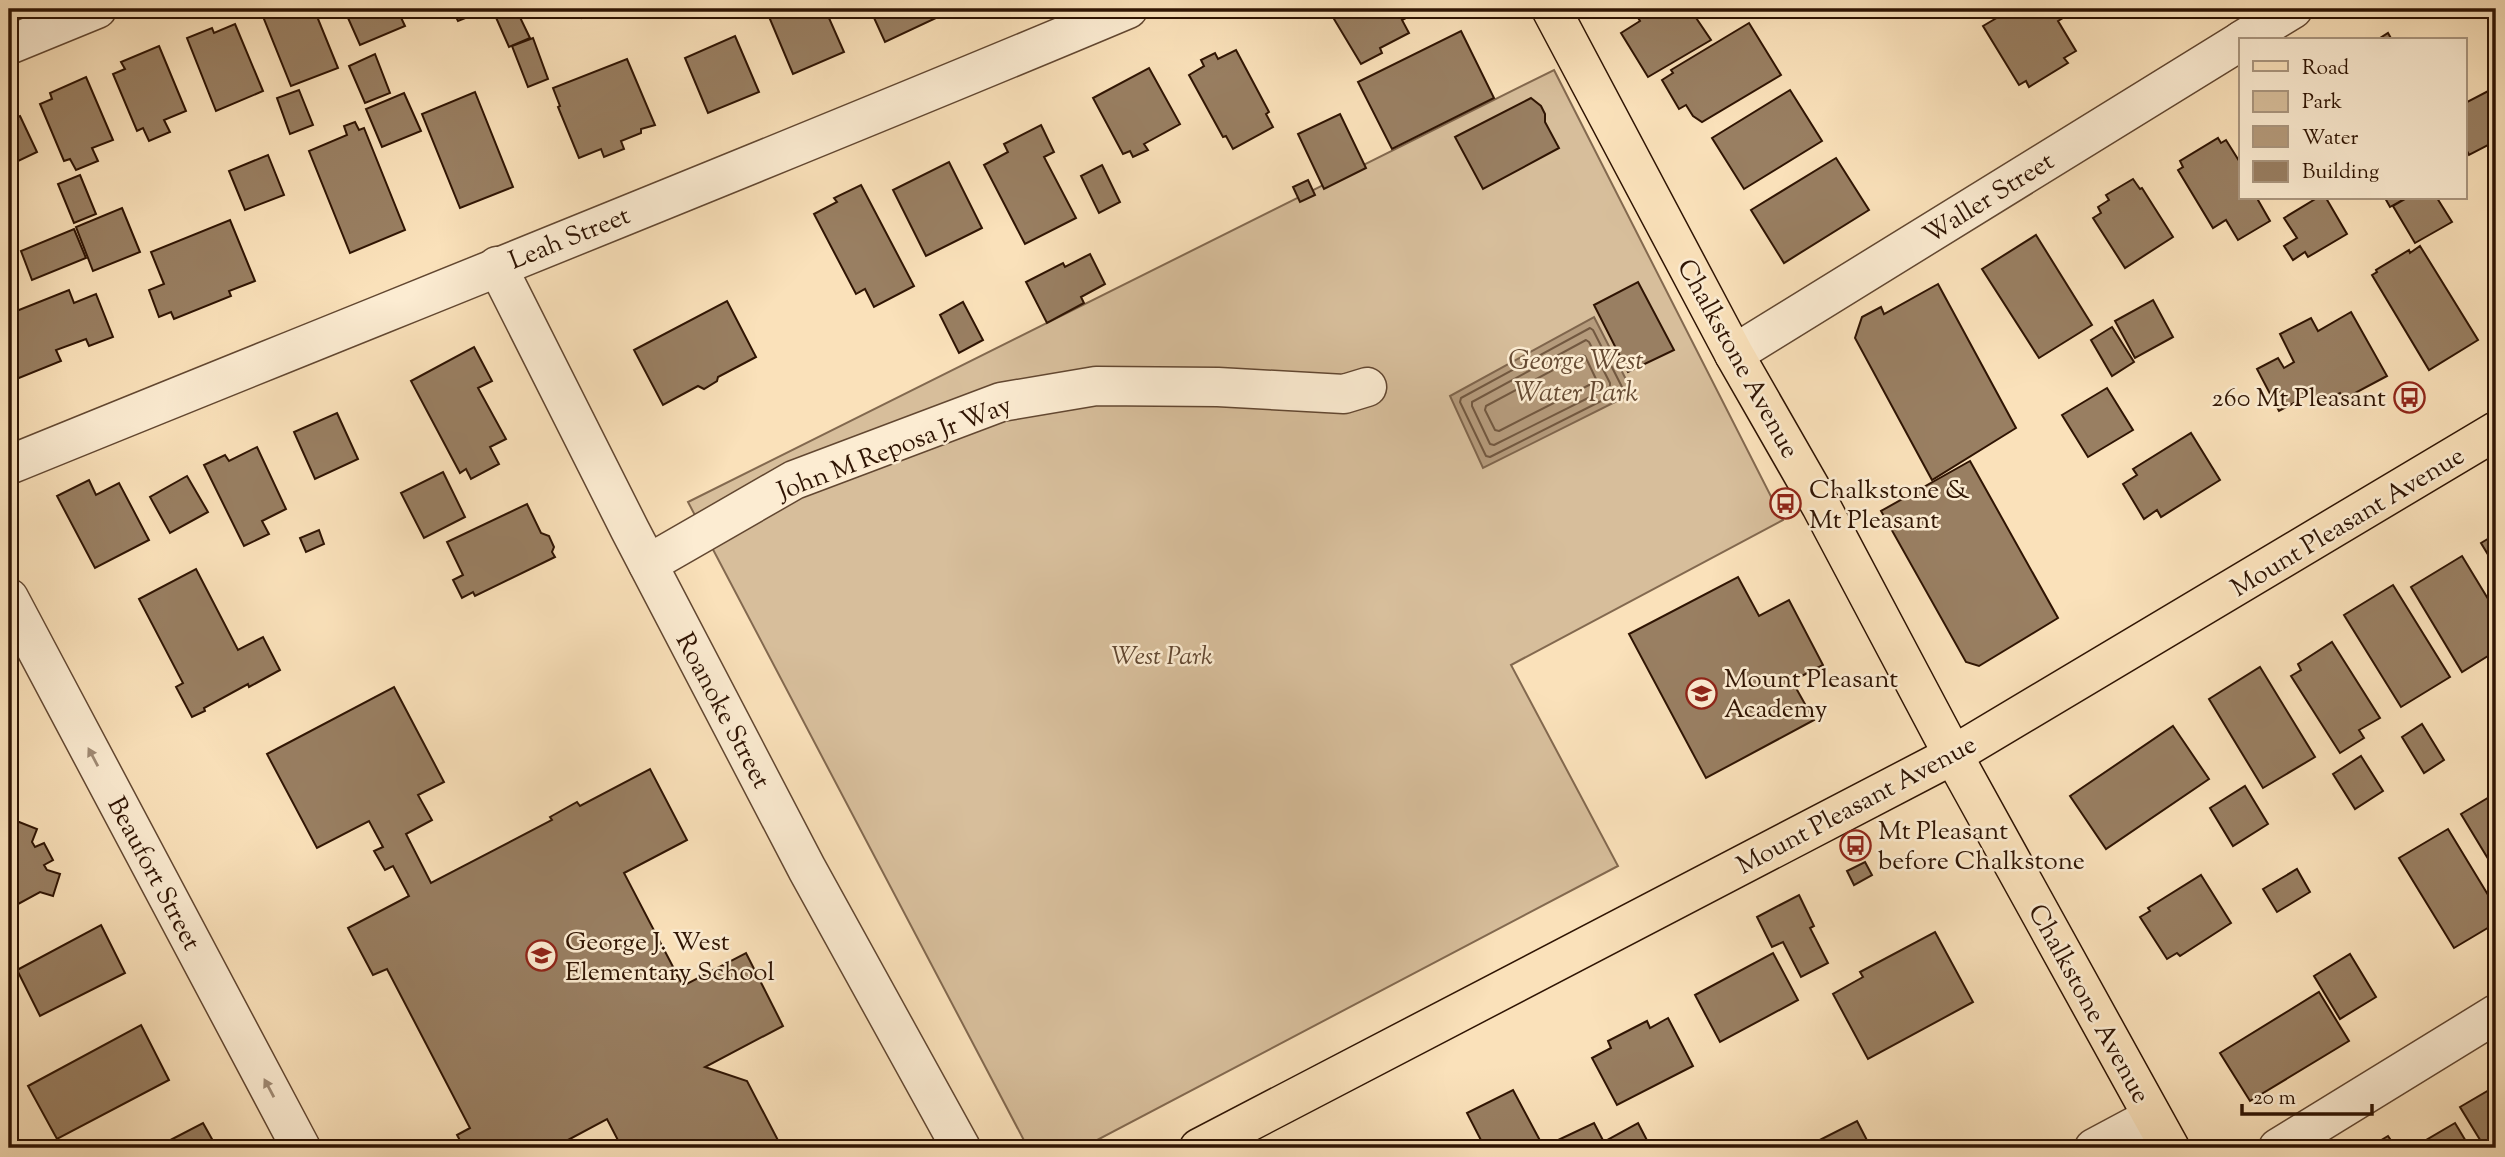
<svg xmlns="http://www.w3.org/2000/svg" width="2505" height="1157" viewBox="0 0 2505 1157" font-family="'Sorts Mill Goudy',serif">
<style>
.green{fill:#d7be9b;stroke:#83694f;stroke-width:2}
.water{fill:#b59b7c;stroke:#7f654c;stroke-width:2}
.lines{fill:none;stroke-linecap:round;stroke-linejoin:round}
.shore{stroke:#725840;stroke-width:2}
.building{fill:#997f62;stroke:#2f1403;stroke-width:2}
.minor-casing{stroke:#624731;stroke-width:41}
.major-casing{stroke:#2f1403;stroke-width:41}
.minor{stroke:#fcecd2;stroke-width:38}
.major{stroke:#fae1ba;stroke-width:38}
.oneway{fill:#a08b75}
.labels{text-anchor:middle;stroke-width:5;stroke-linejoin:round;paint-order:stroke}
.street-label{font-size:26px;fill:#2f1403;stroke:#fcecd2}
.poi-label{font-size:26px;fill:#2f1403;stroke:#fcecd2;text-anchor:start}
.park-label{font-size:26px;font-style:italic;fill:#614731;stroke:#fcecd2}
.water-label{font-size:28px;font-style:italic;fill:#654a33;stroke:#fcecd2}
</style>
<rect width="100%" height="100%" fill="#fae1ba"/>
<filter id="stains"><feTurbulence type="fractalNoise" baseFrequency=".00286" numOctaves="4"/><feColorMatrix values="0 0 0 0 .2 0 0 0 0 .09 0 0 0 0 .02 0 0 0 .5 -.17"/></filter>
<radialGradient id="worn" r=".72"><stop offset=".6" stop-color="#630" stop-opacity="0"/><stop offset="1" stop-color="#630" stop-opacity=".3"/></radialGradient>
<polygon class="green" points="1554,70 1783,520 1511,665 1618,866 1082,1148 1028,1148 688,502"/>
<polygon class="water" points="1594,317 1633,393 1483,468 1450,396"/>
<g class="lines">
<g class="shore">
<polygon points="1590,328 1593,330 1622,387 1621,391 1490,457 1486,456 1460,402 1461,398"/>
<polygon points="1586,340 1589,342 1610,383 1610,387 1494,445 1490,444 1472,406 1472,402"/>
<polygon points="1581,355 1585,356 1596,379 1595,382 1499,431 1495,430 1485,410 1486,406"/>
</g>
</g>
<g class="building">
<polygon points="275,9 314,9 338,68 291,86 262,14"/>
<polygon points="344,9 397,9 405,26 360,45"/>
<polygon points="429,9 452,9 432,17"/>
<polygon points="452,9 482,9 483,11 458,21"/>
<polygon points="503,9 516,9 530,38 509,47 494,13"/>
<polygon points="579,9 604,9 582,18"/>
<polygon points="774,9 825,9 844,52 793,74 767,12"/>
<polygon points="870,9 932,9 936,18 885,42"/>
<polygon points="1328,9 1423,9 1402,20 1409,33 1380,48 1382,53 1361,64"/>
<polygon points="1638,9 1690,9 1711,40 1648,77 1621,33 1640,21 1634,11"/>
<polygon points="1740,9 1756,9 1744,16"/>
<polygon points="2012,9 2078,9 2058,21 2076,51 2064,58 2068,63 2029,87 2026,81 2019,85 1983,26"/>
<polygon points="1749,23 1781,75 1702,122 1693,116 1686,105 1679,109 1662,80 1673,73 1671,70"/>
<polygon points="235,24 263,91 216,111 187,38 212,28 214,33"/>
<polygon points="1461,31 1494,98 1392,149 1358,82"/>
<polygon points="2388,33 2392,40 2377,40"/>
<polygon points="735,36 759,92 708,113 685,58"/>
<polygon points="533,38 548,79 528,87 512,46"/>
<polygon points="159,46 186,111 164,120 170,132 149,141 143,128 137,131 113,74 125,69 121,62"/>
<polygon points="1236,50 1269,112 1266,114 1273,127 1233,149 1226,136 1223,137 1189,75 1204,66 1201,60 1215,53 1218,59"/>
<polygon points="375,54 390,93 365,103 349,66"/>
<polygon points="627,59 655,125 641,129 641,133 621,141 624,149 604,157 601,149 579,158 558,107 560,106 553,88"/>
<polygon points="1149,68 1180,124 1144,144 1148,150 1133,157 1130,151 1123,154 1093,98"/>
<polygon points="86,77 113,140 92,148 98,161 76,170 70,159 64,161 40,104 52,99 50,93"/>
<polygon points="2496,87 2496,141 2469,155 2465,147 2465,103"/>
<polygon points="299,90 313,125 290,134 277,98"/>
<polygon points="1790,90 1822,141 1744,189 1712,138"/>
<polygon points="475,92 513,187 460,208 422,114"/>
<polygon points="404,93 421,131 382,147 366,109"/>
<polygon points="1531,98 1541,106 1545,114 1545,122 1559,148 1483,189 1455,137"/>
<polygon points="1340,114 1366,168 1324,189 1298,134"/>
<polygon points="20,116 37,152 12,164 9,156 9,121"/>
<polygon points="355,122 359,130 364,128 405,230 350,253 309,151 347,135 344,126"/>
<polygon points="1041,125 1054,152 1044,157 1076,218 1025,244 984,165 1008,152 1004,144"/>
<polygon points="2218,138 2221,143 2226,140 2241,164 2241,198 2261,198 2258,200 2270,221 2238,240 2226,220 2213,228 2178,170 2183,167 2180,161"/>
<polygon points="268,155 284,195 245,210 229,171"/>
<polygon points="1836,158 1869,210 1784,263 1751,210"/>
<polygon points="949,162 982,228 926,256 893,190"/>
<polygon points="1102,165 1120,202 1099,213 1081,176"/>
<polygon points="80,175 96,214 74,223 58,184"/>
<polygon points="2133,179 2140,189 2142,188 2173,237 2125,268 2093,218 2101,213 2098,207 2109,200 2106,195"/>
<polygon points="1308,180 1315,195 1300,202 1293,187"/>
<polygon points="861,185 914,286 874,307 865,289 856,294 814,214 837,202 834,198"/>
<polygon points="2317,198 2326,198 2347,234 2308,257 2305,252 2293,260 2284,246 2297,238 2284,218"/>
<polygon points="2385,198 2406,198 2390,207"/>
<polygon points="2407,198 2437,198 2452,222 2415,243 2393,206"/>
<polygon points="122,208 140,252 93,271 76,227"/>
<polygon points="230,220 255,281 229,291 231,296 174,319 171,312 159,317 149,290 164,284 151,252"/>
<polygon points="74,229 86,258 32,280 21,251"/>
<polygon points="2036,235 2092,325 2039,358 1982,269"/>
<polygon points="2420,246 2478,340 2429,370 2372,275 2377,272 2376,270 2409,250 2410,253"/>
<polygon points="1090,254 1105,284 1081,297 1084,303 1047,323 1026,282 1063,263 1065,267"/>
<polygon points="1638,282 1674,350 1628,372 1594,305"/>
<polygon points="1938,284 2016,428 1932,480 1855,338 1862,317 1881,307 1884,314"/>
<polygon points="69,290 74,303 96,294 113,337 89,346 86,339 56,350 61,361 9,382 9,314"/>
<polygon points="2153,300 2173,337 2135,358 2115,321"/>
<polygon points="727,301 756,357 718,377 717,381 704,389 698,386 663,405 634,350"/>
<polygon points="963,302 983,340 959,353 940,315"/>
<polygon points="2351,312 2387,376 2344,399 2340,393 2318,404 2312,393 2279,411 2257,369 2278,358 2284,368 2294,362 2280,334 2311,318 2318,331"/>
<polygon points="2112,327 2134,362 2112,376 2091,340"/>
<polygon points="474,347 492,381 478,388 506,439 490,447 499,464 471,479 466,469 460,473 411,381"/>
<polygon points="2107,388 2133,430 2088,457 2062,415"/>
<polygon points="337,413 358,459 315,479 294,432"/>
<polygon points="2191,433 2220,480 2161,517 2157,510 2144,519 2123,484 2137,475 2133,469"/>
<polygon points="257,447 286,509 262,521 269,534 244,546 204,465 225,455 229,461"/>
<polygon points="1970,461 2058,618 1979,666 1966,662 1881,511"/>
<polygon points="443,472 465,517 424,538 401,493"/>
<polygon points="187,476 208,512 170,533 150,497"/>
<polygon points="89,480 96,495 119,483 149,540 95,568 57,496"/>
<polygon points="527,504 541,533 549,536 554,547 552,552 555,557 475,596 473,592 462,598 453,580 463,575 447,542"/>
<polygon points="319,530 324,544 306,552 300,538"/>
<polygon points="2496,534 2496,568 2481,543"/>
<polygon points="2462,556 2496,612 2496,651 2462,672 2411,587"/>
<polygon points="196,569 238,650 263,637 280,670 249,687 248,684 204,708 205,711 192,717 176,687 183,683 139,599"/>
<polygon points="1738,577 1759,616 1789,600 1823,665 1792,681 1814,720 1706,778 1629,634"/>
<polygon points="2393,585 2450,677 2401,707 2344,615"/>
<polygon points="2332,642 2380,718 2359,730 2364,738 2340,753 2291,676 2301,670 2298,664"/>
<polygon points="2260,667 2315,757 2263,788 2209,699"/>
<polygon points="394,687 444,782 418,795 432,820 406,834 431,883 552,820 550,817 577,802 580,806 650,769 687,840 624,873 683,986 746,953 783,1026 705,1067 747,1081 782,1148 622,1148 607,1119 566,1141 569,1148 464,1148 457,1135 470,1128 387,969 373,975 348,928 409,896 393,866 385,870 374,851 383,847 369,821 317,848 267,754"/>
<polygon points="2422,724 2444,760 2424,773 2402,737"/>
<polygon points="2173,726 2209,779 2106,849 2070,796"/>
<polygon points="9,753 17,768 9,773"/>
<polygon points="2361,756 2383,791 2355,809 2333,774"/>
<polygon points="2245,786 2268,824 2233,846 2210,808"/>
<polygon points="2496,793 2496,872 2461,814"/>
<polygon points="14,820 37,829 32,842 35,847 44,843 53,860 44,865 47,870 60,874 53,896 40,892 9,909 9,834"/>
<polygon points="2448,829 2496,908 2496,923 2454,948 2399,858"/>
<polygon points="1865,862 1872,875 1854,885 1847,871"/>
<polygon points="2297,869 2310,892 2277,912 2263,889"/>
<polygon points="2201,875 2231,923 2180,956 2177,953 2167,959 2140,917 2150,911 2148,908"/>
<polygon points="1799,895 1814,926 1810,928 1828,963 1801,977 1783,942 1772,947 1757,917"/>
<polygon points="101,925 125,973 40,1016 17,970"/>
<polygon points="1935,932 1973,1002 1868,1059 1833,994 1863,977 1860,972"/>
<polygon points="1773,953 1798,1000 1720,1042 1695,995"/>
<polygon points="2350,954 2376,997 2340,1019 2314,976"/>
<polygon points="2319,992 2349,1041 2250,1101 2220,1053"/>
<polygon points="1668,1018 1693,1066 1617,1105 1592,1058 1611,1048 1608,1041 1647,1021 1650,1028"/>
<polygon points="141,1025 169,1080 57,1139 28,1086"/>
<polygon points="2496,1086 2496,1148 2485,1148 2460,1107"/>
<polygon points="1513,1090 1544,1148 1485,1148 1467,1113"/>
<polygon points="1857,1121 1871,1148 1804,1148"/>
<polygon points="203,1123 217,1148 155,1148"/>
<polygon points="1594,1123 1607,1148 1560,1148 1556,1141"/>
<polygon points="1638,1123 1651,1148 1612,1148 1607,1140"/>
<polygon points="2455,1123 2470,1148 2417,1148 2416,1146"/>
<polygon points="2388,1136 2396,1148 2368,1148"/>
</g>
<g class="lines">
<defs>
<g id="minor">
<polyline points="2242,40 2293,9"/>
<polyline points="9,45 97,9"/>
<polyline points="497,266 630,530 807,869 961,1148"/>
<polyline points="1734,354 2241,41"/>
<path d="M9 465C382 313 757 165 1128 9"/>
<polyline points="648,564 794,480 1001,402 1096,386 1218,387 1344,394 1367,387"/>
<polyline points="9,598 301,1148"/>
<polyline points="2094,1148 2152,1117"/>
<polyline points="2278,1148 2496,1014"/>
</g>
<g id="major">
<polyline points="1551,9 1734,354 1821,506 1953,755 2170,1148"/>
<polyline points="1199,1148 1953,755 2496,431"/>
</g>
</defs>
<use href="#minor" class="minor-casing"/>
<use href="#major" class="major-casing"/>
<use href="#minor" class="minor"/>
<use href="#major" class="major"/>
</g>
<defs><path id="oneway-solid" d="M-6-.8H1V-3.2L6.5 0L1 3.2V.8H-6Z" transform="scale(1.75)"/></defs>
<g class="oneway">
<use href="#oneway-solid" transform="translate(93 757) rotate(-118)"/>
<use href="#oneway-solid" transform="translate(269 1088) rotate(-118)"/>
</g>
<defs>
<symbol id="bus-ring" viewBox="-11 -11 22 22"><circle r="9.5" fill="#fcecd2" stroke="#8f2418" stroke-width="1.5"/><path d="M-5-6H5V4H4V6H2V4H-2V6H-4V4H-5ZM-3.5-4V0h7V-4ZM-3.5 1.2v1.5H-2V1.2ZM2 1.2v1.5H3.5V1.2Z" fill="#8f2418"/></symbol>
<symbol id="school-ring" viewBox="-11 -11 22 22"><circle r="9.5" fill="#fcecd2" stroke="#8f2418" stroke-width="1.5"/><path d="M0-5L7-2L0 1L-7-2ZM-4 1L0 2.5L4 1V4Q0 6-4 4Z" fill="#8f2418"/></symbol>
</defs>
<g fill-rule="evenodd">
<use href="#bus-ring" x="2392" y="380" width="35" height="35"/>
<use href="#bus-ring" x="1768" y="486" width="35" height="35"/>
<use href="#school-ring" x="1684" y="676" width="35" height="35"/>
<use href="#bus-ring" x="1838" y="828" width="35" height="35"/>
<use href="#school-ring" x="524" y="938" width="35" height="35"/>
</g>
<g class="labels">
<g class="street-label">
<text transform="translate(1988 197) rotate(-32)" y="9">Waller Street</text>
<text transform="translate(569 237) rotate(-22)" y="9">Leah Street</text>
<text transform="translate(1739 358) rotate(61)" y="9">Chalkstone Avenue</text>
<text transform="translate(894 447) rotate(-21)" y="9">John M Reposa Jr Way</text>
<text transform="translate(2347 521) rotate(-31)" y="9">Mount Pleasant Avenue</text>
<text transform="translate(724 710) rotate(62)" y="9">Roanoke Street</text>
<text transform="translate(1856 804) rotate(-28)" y="9">Mount Pleasant Avenue</text>
<text transform="translate(155 873) rotate(62)" y="9">Beaufort Street</text>
<text transform="translate(2090 1003) rotate(61)" y="9">Chalkstone Avenue</text>
</g>
<g class="poi-label">
<text x="2386" y="406" text-anchor="end">260 Mt Pleasant</text>
<text x="1809" y="498">Chalkstone &amp;<tspan x="1809" dy="30">Mt Pleasant</tspan></text>
<text x="1724" y="687">Mount Pleasant<tspan x="1724" dy="30">Academy</tspan></text>
<text x="1878" y="839">Mt Pleasant<tspan x="1878" dy="30">before Chalkstone</tspan></text>
<text x="565" y="950">George J. West<tspan x="565" dy="30">Elementary School</tspan></text>
</g>
<g class="park-label">
<text x="1162" y="664">West Park</text>
</g>
<g class="water-label">
<text x="1576" y="369">George West<tspan x="1576" dy="32">Water Park</tspan></text>
</g>
</g>
<rect width="2505" height="1157" fill="none" stroke="#fae1ba" stroke-width="35"/>
<rect x="10" y="10" width="2484" height="1136" fill="none" stroke="#2f1403" stroke-width="3.5"/>
<rect x="18" y="18" width="2470" height="1122" fill="none" stroke="#2f1403" stroke-width="2"/>
<rect x="2239" y="38" width="228" height="161" fill="#fcecd2" stroke="#aa967f" stroke-width="2"/>
<rect x="2253" y="61" width="35" height="10" fill="#fae1ba" stroke="#aa967f" stroke-width="2"/>
<text x="2302" y="74" font-size="21" fill="#2f1403">Road</text>
<rect x="2253" y="91" width="35" height="21" fill="#d7be9b" stroke="#aa967f" stroke-width="2"/>
<text x="2302" y="108" font-size="21" fill="#2f1403">Park</text>
<rect x="2253" y="126" width="35" height="21" fill="#b59b7c" stroke="#aa967f" stroke-width="2"/>
<text x="2302" y="144" font-size="21" fill="#2f1403">Water</text>
<rect x="2253" y="161" width="35" height="21" fill="#997f62" stroke="#aa967f" stroke-width="2"/>
<text x="2302" y="178" font-size="21" fill="#2f1403">Building</text>
<path d="M2242 1104v10h130v-10" fill="none" stroke="#2f1403" stroke-width="3.5"/>
<text x="2253" y="1104" font-size="21" fill="#2f1403" stroke="#fcecd2" stroke-width="5" paint-order="stroke">20 m</text>
<rect width="100%" height="100%" filter="url(#stains)"/>
<rect width="100%" height="100%" fill="url(#worn)"/>
</svg>
